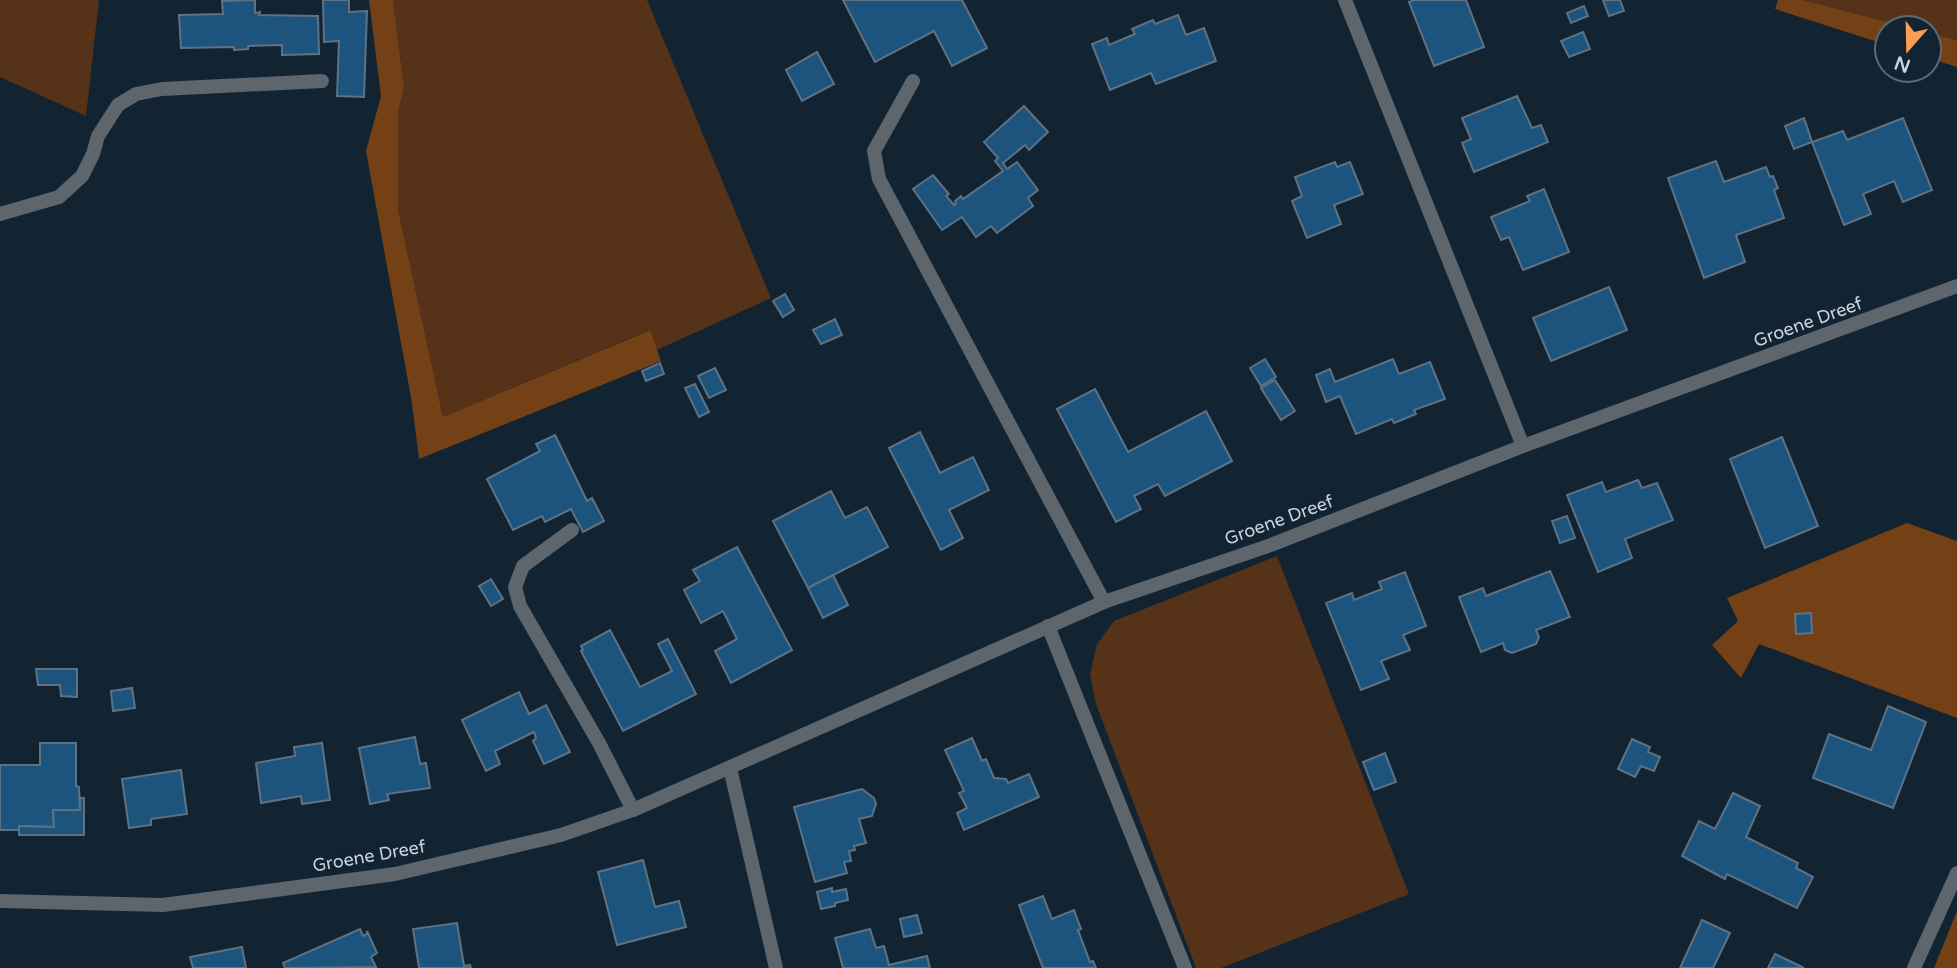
<svg xmlns="http://www.w3.org/2000/svg" width="1957" height="968" viewBox="0 0 1957 968" font-family="'Varela Round',sans-serif">
<style>
.green{fill:#553218}
.forest{fill:#744015}
.building{fill:#1c547e;stroke:#5e7284;stroke-width:2}
.lines{fill:none;stroke-linecap:round;stroke-linejoin:round}
.service{stroke:#5d656d;stroke-width:14}
.minor{stroke:#5d656d;stroke-width:14}
.tertiary{stroke:#5d656d;stroke-width:14}
.labels{text-anchor:middle;stroke-width:7;stroke-linejoin:round;paint-order:stroke}
.street-label{font-size:18px;fill:#c9d4de;stroke:#122332}
</style>
<rect width="100%" height="100%" fill="#122332"/>
<g class="green">
<polygon points="0,0 99,0 86,116 0,77"/>
<polygon points="393,0 647,0 771,298 657,350 649,330 443,417 398,209 398,113 404,87"/>
<polygon points="1803,0 1957,0 1957,40 1929,33 1929,28 1911,28"/>
<polygon points="1277,556 1409,894 1221,968 1196,968 1096,704 1090,674 1097,644 1114,621"/>
</g>
<g class="forest">
<polygon points="369,0 393,0 404,87 398,113 398,209 443,417 650,330 661,361 419,459 412,403 366,151 381,96"/>
<polygon points="1778,0 1803,0 1911,28 1887,28 1887,45 1775,9"/>
<polygon points="1929,33 1957,40 1957,67 1929,58"/>
<polygon points="1907,523 1957,541 1957,718 1759,644 1741,678 1712,645 1738,621 1727,598"/>
<polygon points="1957,911 1957,968 1934,968"/>
</g>
<g class="building">
<polygon points="255,0 255,13 260,12 259,15 318,16 319,54 282,55 282,45 248,46 248,49 234,50 234,47 181,48 179,15 223,14 222,1"/>
<polygon points="323,0 349,0 349,12 367,11 364,97 337,96 339,41 324,42"/>
<polygon points="843,0 962,0 987,48 952,66 934,31 875,62"/>
<polygon points="1414,0 1466,0 1484,47 1434,66 1409,2"/>
<polygon points="1603,0 1620,0 1624,11 1609,16"/>
<polygon points="1584,6 1588,16 1571,23 1567,13"/>
<polygon points="1178,15 1186,35 1204,28 1216,61 1156,84 1151,73 1110,90 1092,44 1107,38 1109,45 1135,34 1132,29 1153,20 1155,24"/>
<polygon points="1583,32 1590,49 1569,57 1561,41"/>
<polygon points="817,52 834,84 802,101 786,70"/>
<polygon points="1517,96 1532,128 1541,125 1548,142 1474,172 1462,143 1471,139 1462,118"/>
<polygon points="1024,106 1048,132 1029,150 1025,145 1003,163 1007,169 1017,162 1038,190 1028,198 1033,206 997,233 991,226 976,237 962,217 942,230 913,189 933,175 949,194 946,196 954,205 956,204 955,201 961,196 963,199 1003,171 995,161 998,158 984,142"/>
<polygon points="1804,118 1812,142 1794,149 1785,126"/>
<polygon points="1903,118 1932,190 1903,202 1894,181 1863,194 1871,214 1844,225 1812,142 1843,131 1847,140"/>
<polygon points="1716,161 1724,182 1766,167 1770,177 1773,176 1778,188 1774,190 1784,218 1736,235 1745,262 1704,278 1668,178"/>
<polygon points="1335,162 1337,167 1350,162 1363,194 1334,205 1341,224 1307,238 1292,201 1302,196 1295,177"/>
<polygon points="1544,189 1569,252 1523,270 1509,237 1501,240 1491,217 1530,201 1527,196"/>
<polygon points="1609,287 1627,330 1551,361 1533,318"/>
<polygon points="785,294 794,310 783,317 773,301"/>
<polygon points="835,319 842,335 821,344 813,330"/>
<polygon points="1265,359 1276,377 1261,386 1250,368"/>
<polygon points="1393,359 1399,374 1430,362 1445,399 1414,410 1416,414 1394,423 1392,419 1356,434 1340,396 1326,402 1316,375 1330,369 1335,382"/>
<polygon points="660,363 664,374 646,381 642,371"/>
<polygon points="715,368 726,390 709,398 698,376"/>
<polygon points="1275,380 1295,411 1281,420 1261,388"/>
<polygon points="695,384 709,412 699,417 685,388"/>
<polygon points="1095,389 1128,452 1206,411 1232,461 1165,496 1158,484 1134,496 1141,509 1116,522 1057,409"/>
<polygon points="920,432 940,473 973,457 989,490 949,510 963,538 941,550 889,448"/>
<polygon points="555,435 587,501 592,498 604,521 583,532 571,509 545,522 542,516 513,530 487,479 540,451 536,444"/>
<polygon points="1782,437 1818,526 1765,548 1730,459"/>
<polygon points="1638,480 1642,488 1657,483 1673,520 1625,539 1632,558 1598,572 1567,495 1602,482 1606,492"/>
<polygon points="831,491 845,518 867,507 888,547 808,588 773,521"/>
<polygon points="1567,516 1575,538 1560,543 1552,521"/>
<polygon points="737,547 792,650 731,683 715,651 737,639 723,611 701,623 684,590 700,581 693,570"/>
<polygon points="1550,571 1570,617 1536,630 1539,637 1536,644 1512,653 1505,650 1503,643 1481,652 1459,597 1483,588 1486,596"/>
<polygon points="1405,572 1426,626 1403,635 1410,650 1381,661 1389,679 1361,690 1326,603 1352,593 1354,600 1382,589 1379,582"/>
<polygon points="833,575 848,605 823,618 808,588"/>
<polygon points="491,579 503,599 491,606 479,586"/>
<polygon points="1811,613 1812,633 1796,634 1795,614"/>
<polygon points="610,630 640,687 672,671 658,644 668,639 696,694 623,731 581,651 583,650 581,646"/>
<polygon points="36,669 77,669 77,697 61,696 60,685 38,685"/>
<polygon points="132,688 135,708 113,711 111,691"/>
<polygon points="519,692 529,714 546,705 570,752 544,764 533,741 536,738 534,732 495,751 500,764 486,771 462,720"/>
<polygon points="1888,706 1926,722 1893,808 1813,778 1829,734 1871,750"/>
<polygon points="415,737 420,764 426,763 430,788 387,794 389,800 370,804 359,748"/>
<polygon points="972,738 982,761 986,759 994,778 1006,779 1008,783 1029,774 1039,797 964,830 957,813 967,808 959,793 964,791 945,750"/>
<polygon points="1632,739 1650,747 1648,752 1660,757 1654,771 1641,766 1635,777 1618,769"/>
<polygon points="40,743 76,743 76,786 79,787 80,810 53,810 54,827 19,826 19,830 0,830 0,765 40,765"/>
<polygon points="322,743 330,800 302,804 301,796 261,803 256,763 295,756 294,747"/>
<polygon points="1385,753 1396,782 1374,790 1363,762"/>
<polygon points="181,770 187,814 151,819 151,825 129,828 122,779"/>
<polygon points="862,789 874,798 876,804 872,816 859,819 866,843 854,846 855,850 849,851 851,861 844,862 847,873 815,882 794,807"/>
<polygon points="1733,793 1760,806 1746,837 1798,863 1796,868 1813,877 1797,908 1727,874 1725,879 1682,856 1699,821 1715,829"/>
<polygon points="80,798 84,798 84,835 19,835 19,826 54,827 53,810 80,810"/>
<polygon points="643,860 655,907 679,901 686,927 617,945 598,872"/>
<polygon points="832,888 832,892 846,889 848,900 835,903 835,906 821,909 817,892"/>
<polygon points="1043,896 1052,919 1074,910 1081,929 1078,930 1090,962 1093,961 1096,968 1043,968 1019,905"/>
<polygon points="917,915 922,933 904,937 900,919"/>
<polygon points="1702,920 1730,933 1713,968 1680,968"/>
<polygon points="457,923 464,966 470,965 471,968 419,968 413,929"/>
<polygon points="360,929 363,936 367,934 367,931 377,953 371,957 376,967 285,968 283,963"/>
<polygon points="870,929 876,948 884,946 889,965 927,956 930,968 843,968 835,938"/>
<polygon points="242,947 246,968 193,968 190,957"/>
<polygon points="1775,954 1804,968 1768,968"/>
</g>
<g class="lines">
<g class="service">
<polyline points="913,81 874,151 879,179 1104,602"/>
<polyline points="0,214 59,197 82,176 93,154 98,136 118,105 136,94 162,89 322,81"/>
<polyline points="572,530 523,566 515,587 520,606 599,743 633,810"/>
</g>
<g class="minor">
<polyline points="1345,0 1523,446"/>
<polyline points="1048,626 1185,968"/>
<polyline points="730,768 776,968"/>
<polyline points="0,901 163,905 395,874 561,835 633,810 1104,602 1271,545 1523,446 1957,286"/>
</g>
<polyline class="tertiary" points="1914,968 1957,873"/>
</g>
<g class="labels">
<g class="street-label">
<text transform="translate(1808 322) rotate(-20)" y="6">Groene Dreef</text>
<text transform="translate(1279 520) rotate(-20)" y="6">Groene Dreef</text>
<text transform="translate(369 856) rotate(-10)" y="6">Groene Dreef</text>
</g>
</g>
<g transform="translate(1908 49) rotate(200)"><circle r="33" fill="#122332" stroke="#5b6a77" stroke-width="2"/>
<path d="M0-5L12 26L0 18L-12 26Z" fill="#fc9d54"/>
<text y="-10" font-size="19" font-weight="bold" text-anchor="middle" fill="#c9d4de">N</text>
</g>
</svg>
